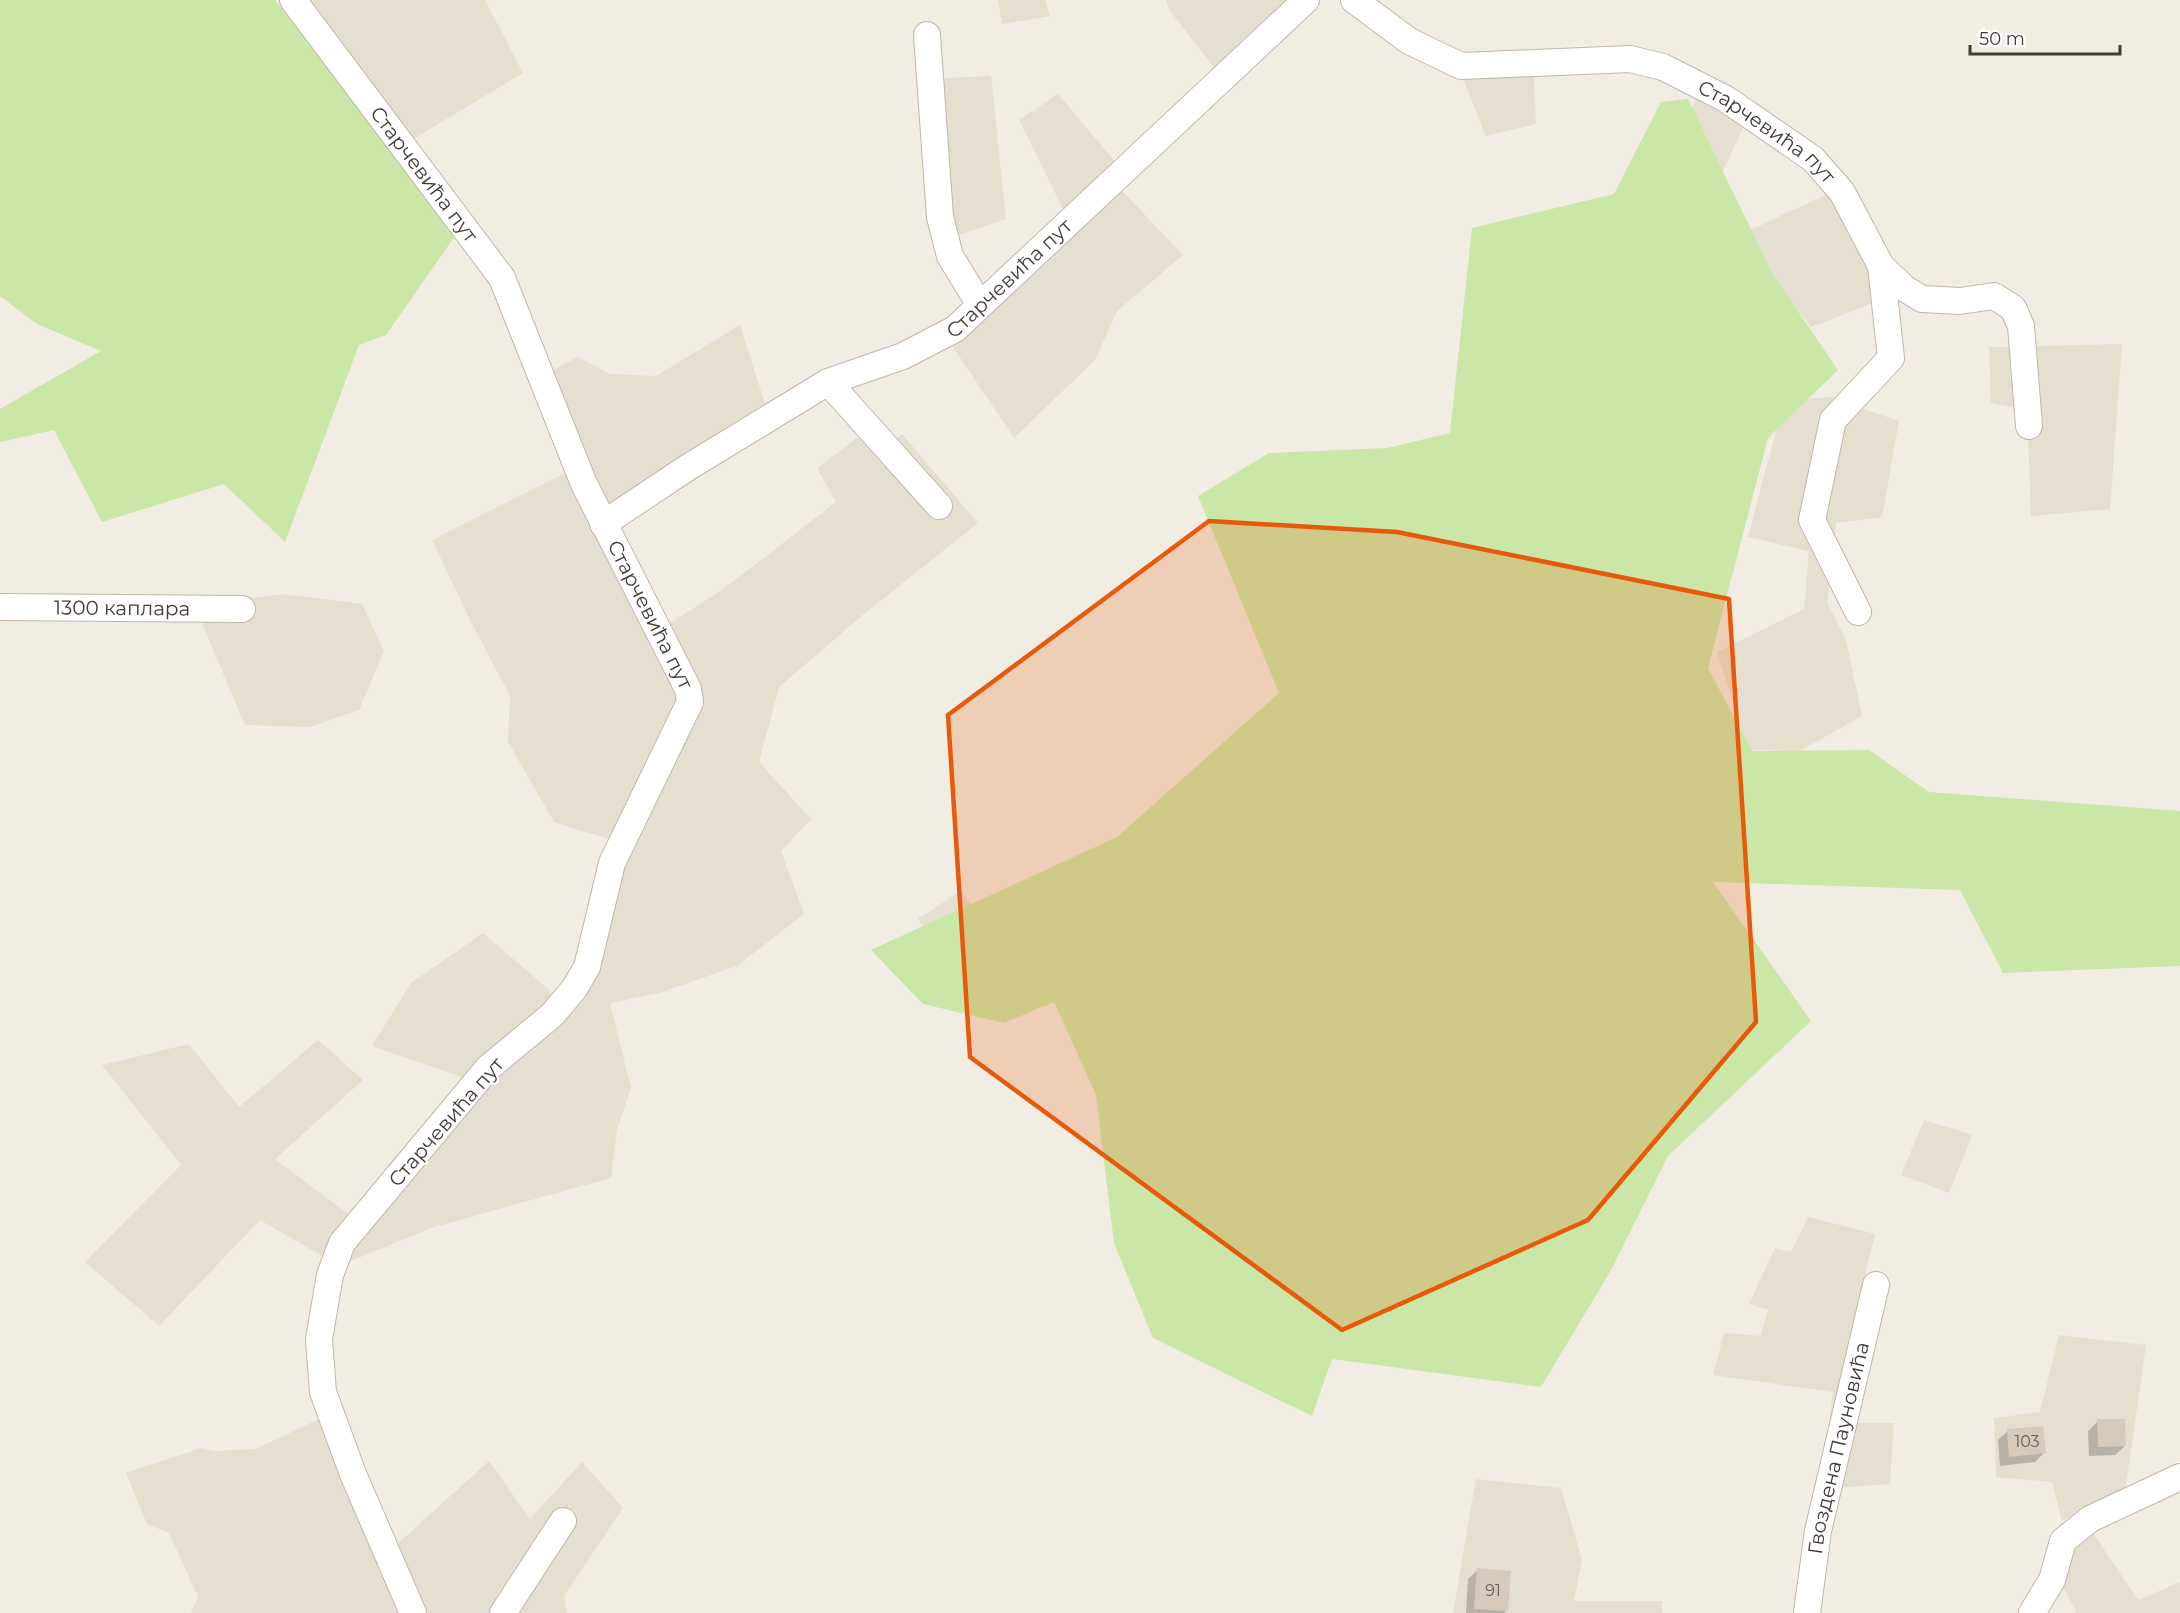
<svg xmlns="http://www.w3.org/2000/svg" width="2180" height="1613" viewBox="0 0 2180 1613" font-family="Montserrat,sans-serif">
<style>
.residential{fill:#e5dfcf}
.green{fill:#cae7a8}
.shadow{fill:#0003}
.building{fill:#d6cbba}
.lines{fill:none;stroke-linecap:round;stroke-linejoin:round}
.minor-casing{stroke:#c0b7a7;stroke-width:28}
.minor{stroke:#fff;stroke-width:26}
.marked{fill:#e8590c;fill-opacity:0.2;stroke:#e8590c;stroke-width:4.5;stroke-linejoin:round}
.labels{text-anchor:middle;stroke-width:4.5;stroke-linejoin:round;paint-order:stroke}
.number-label{font-size:16px;fill:#686054}
.street-label{font-size:20px;fill:#433c32;stroke:#fff}
</style>
<rect width="100%" height="100%" fill="#f1ede2"/>
<g class="residential">
<polygon points="296,0 485,0 523,73 397,149"/>
<polygon points="998,0 1045,0 1050,16 1002,24"/>
<polygon points="1166,0 1304,0 1217,71 1170,11"/>
<polygon points="1533,62 1536,124 1486,136 1458,66"/>
<polygon points="991,76 1006,219 947,239 922,79"/>
<polygon points="1700,90 1748,118 1710,197 1662,172"/>
<polygon points="1058,94 1117,164 1063,209 1019,120"/>
<polygon points="1109,177 1183,255 1117,311 1095,360 1014,438 943,332"/>
<polygon points="1830,193 1869,257 1877,302 1811,327 1777,283 1733,238"/>
<polygon points="740,325 767,410 604,514 540,377 578,357 610,374 656,376"/>
<polygon points="2122,344 2110,509 2031,516 2027,410 1991,403 1989,347"/>
<polygon points="1829,397 1899,421 1882,517 1836,523 1827,603 1846,640 1862,716 1800,751 1748,750 1717,652 1804,609 1809,551 1748,537 1784,401"/>
<polygon points="902,434 978,523 865,613 779,687 759,762 811,819 781,851 804,914 737,966 659,993 610,1003 631,1088 617,1130 611,1178 431,1228 339,1266 260,1220 159,1326 85,1262 181,1165 102,1065 189,1044 239,1107 318,1040 363,1080 275,1159 350,1215 400,1151 468,1079 372,1046 411,983 483,933 559,998 582,964 612,840 554,822 508,742 510,696 470,620 432,540 577,467 661,629 725,588 836,502 817,468 858,437 880,452"/>
<polygon points="281,594 362,604 384,651 359,710 310,727 245,725 195,607"/>
<polygon points="961,891 983,919 944,956 918,919"/>
<polygon points="1924,1120 1972,1135 1949,1193 1901,1175"/>
<polygon points="1808,1217 1875,1234 1846,1352 1833,1423 1894,1423 1890,1484 1820,1489 1833,1392 1713,1375 1724,1333 1761,1336 1768,1310 1749,1304 1775,1248 1791,1252"/>
<polygon points="2059,1335 2146,1345 2125,1491 2062,1521 2052,1482 1996,1477 1994,1418 2040,1412"/>
<polygon points="321,1418 414,1613 191,1613 198,1597 169,1533 147,1524 126,1473 202,1448 213,1451 256,1449"/>
<polygon points="489,1461 530,1519 582,1462 623,1508 564,1596 567,1613 423,1613 395,1546"/>
<polygon points="1476,1479 1561,1488 1582,1560 1574,1601 1662,1601 1662,1613 1453,1613"/>
<polygon points="2087,1524 2138,1600 2180,1582 2180,1613 2077,1613 2054,1571"/>
</g>
<g class="green">
<polygon points="0,0 275,0 455,236 386,335 359,345 285,542 224,484 102,522 54,430 0,442 0,409 101,351 37,324 0,296"/>
<polygon points="1688,99 1772,273 1838,370 1768,438 1708,668 1752,751 1869,750 1929,792 2180,811 2180,966 2003,973 1960,890 1713,882 1811,1021 1668,1156 1610,1272 1541,1387 1332,1359 1312,1416 1153,1338 1114,1243 1096,1095 1054,1002 1004,1023 923,1004 871,950 1117,837 1279,693 1198,496 1269,453 1387,448 1450,433 1472,228 1614,194 1661,102"/>
</g>
<g class="shadow">
<polygon points="2098,1421 2125,1446 2115,1455 2089,1456 2088,1431"/>
<polygon points="2008,1431 2045,1452 2035,1462 2000,1466 1998,1440"/>
<polygon points="1478,1570 1506,1611 1504,1613 1466,1613 1468,1579"/>
</g>
<g class="building">
<polygon points="2097,1419 2125,1419 2126,1446 2098,1447"/>
<polygon points="2043,1426 2046,1453 2009,1457 2007,1429"/>
<polygon points="1477,1568 1511,1571 1508,1611 1474,1609"/>
</g>
<g class="lines">
<defs>
<g id="minor">
<path id="s1" d="M293 0 502 278 584 484 688 689 690 702 612 863 587 967 574 989 552 1015 488 1068 342 1243 330 1275 319 1339 323 1392 353 1474 413 1613"/>
<path id="s2" d="M1354 0 1409 41 1461 66 1630 59 1663 67 1726 99 1813 159 1842 192 1881 266 1904 288 1922 299 1960 301 1994 296 2013 308 2021 326 2029 426"/>
<polyline points="927,35 940,217 950,256 980,305"/>
<polyline points="828,382 939,506"/>
<path id="s3" d="M603 524 687 468 828 382 903 356 955 329 1306 0"/>
<path id="s4" d="M0 607 242 609"/>
<polyline points="1858,612 1812,520 1833,420 1891,358 1881,266"/>
<polyline points="503,1613 563,1521"/>
<path id="s5" d="M1807 1613 1818 1531 1876 1285"/>
<polyline points="2032,1613 2052,1580 2063,1541 2090,1519 2180,1477"/>
</g>
</defs>
<use href="#minor" class="minor-casing"/>
<use href="#minor" class="minor"/>
</g>
<path class="marked" d="M1209 521 1397 532 1729 599 1756 1022 1588 1220 1342 1330 970 1057 948 715Z"/>
<g class="labels">
<g class="number-label">
<text x="2027" y="1447">103</text>
<text x="1493" y="1596">91</text>
</g>
<g class="street-label">
<text dy="7" stroke="none"><textPath href="#s2" startOffset="452">Старчевића пут</textPath></text>
<text dy="7" stroke="none"><textPath href="#s1" startOffset="218">Старчевића пут</textPath></text>
<text dy="7" stroke="none"><textPath href="#s3" startOffset="478">Старчевића пут</textPath></text>
<text dy="7" stroke="none"><textPath href="#s4" startOffset="122">1300 каплара</textPath></text>
<text dy="7" stroke="none"><textPath href="#s1" startOffset="716">Старчевића пут</textPath></text>
<text transform="translate(446 1122) rotate(-49)" y="7">Старчевића пут</text>
<text dy="7" stroke="none"><textPath href="#s5" startOffset="168">Гвоздена Пауновића</textPath></text>
</g>
</g>
<path d="M1970 45v9h150v-9" fill="none" stroke="#433c32" stroke-width="3"/>
<text x="1979" y="45" font-size="18" fill="#433c32" stroke="#ffffff" stroke-width="4.5" paint-order="stroke">50 m</text>
</svg>
